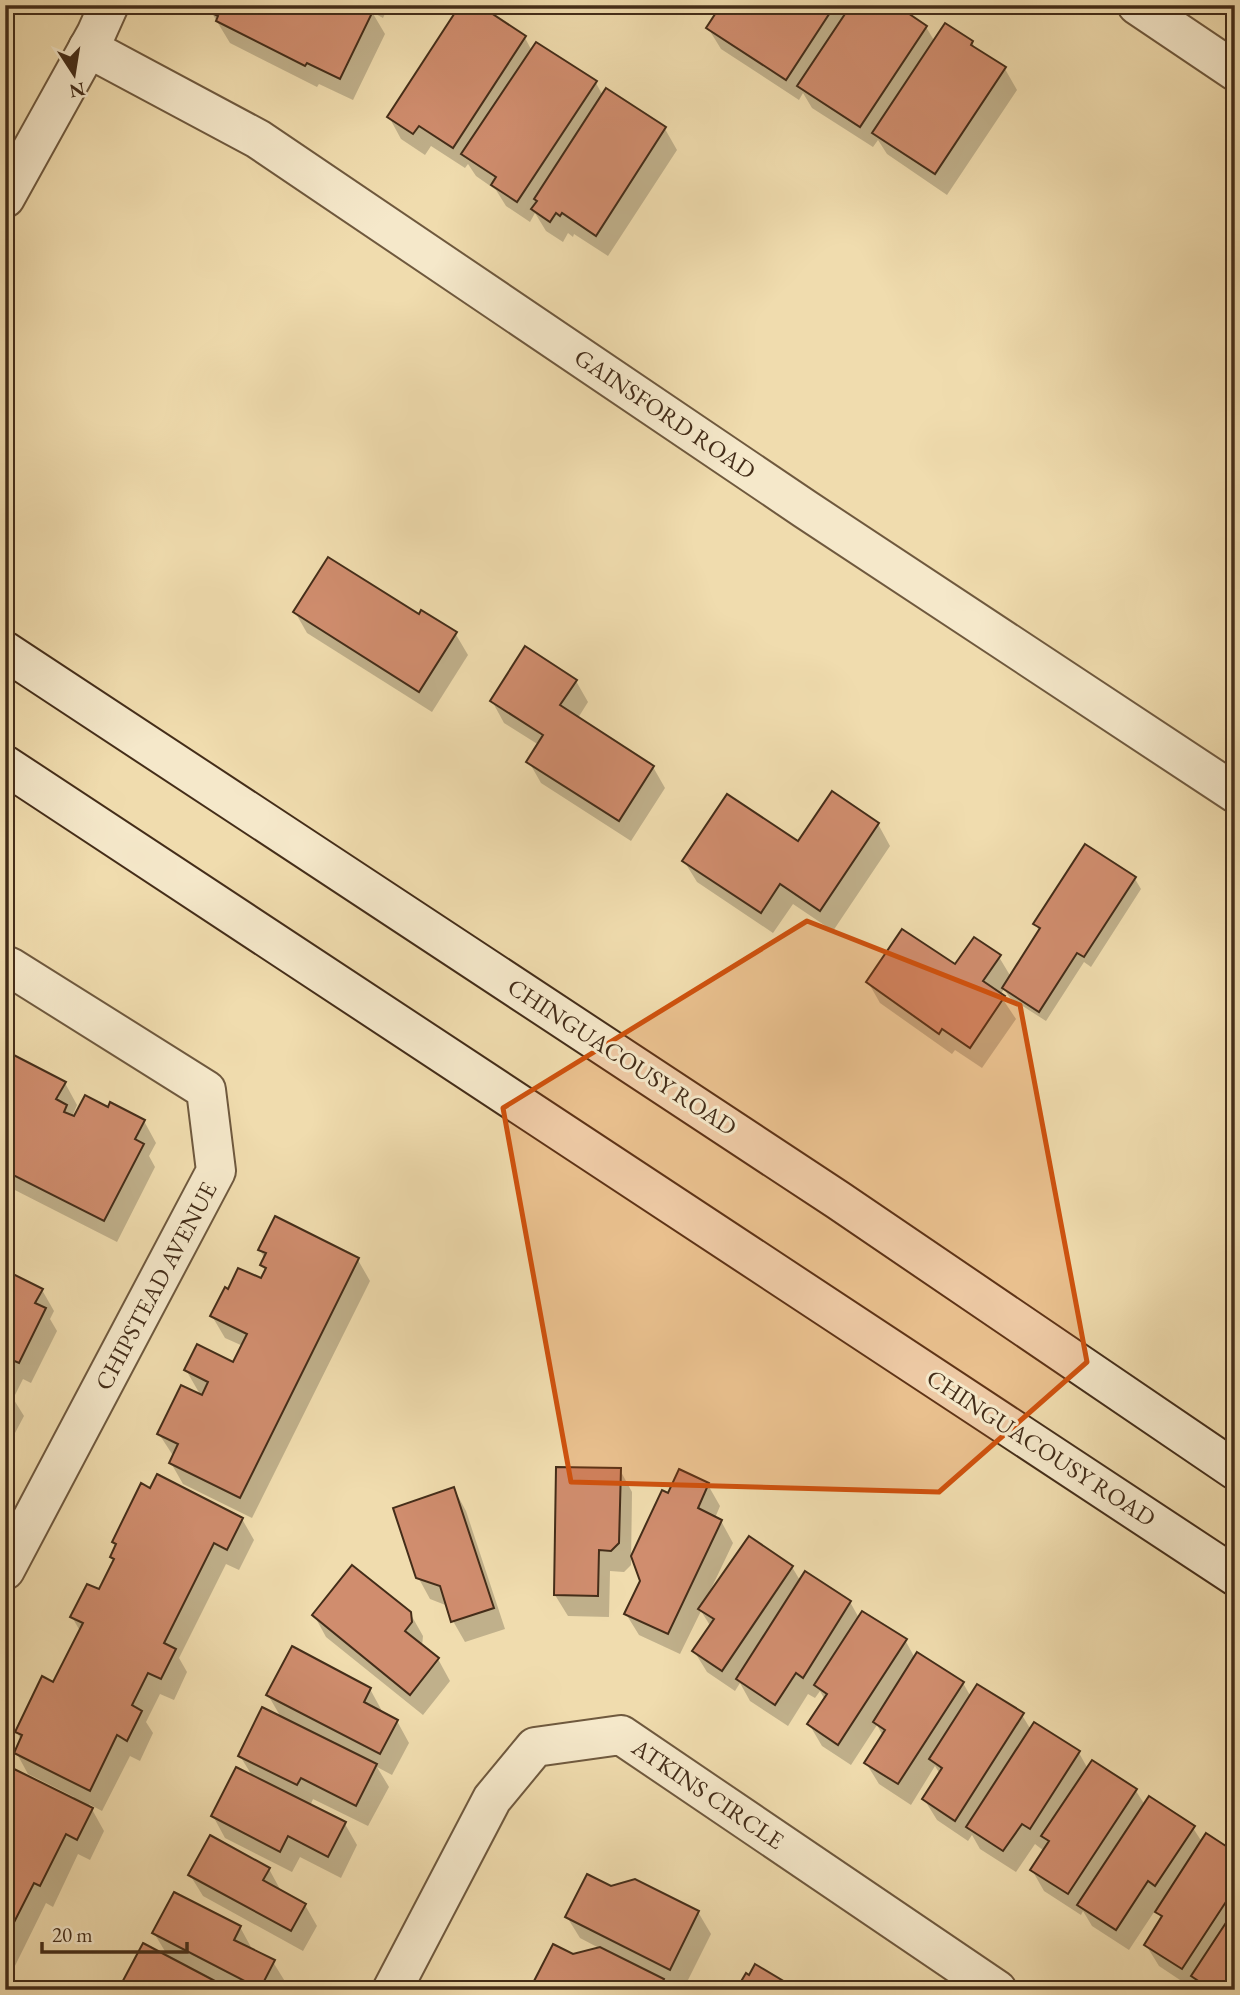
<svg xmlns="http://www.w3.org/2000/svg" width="1240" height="1995" viewBox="0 0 1240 1995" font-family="'EB Garamond',serif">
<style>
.shadow{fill:#0003}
.building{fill:#d08d6e;stroke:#442d19;stroke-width:2}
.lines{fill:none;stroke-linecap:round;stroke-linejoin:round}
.street-casing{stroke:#6f593e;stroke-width:42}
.secondary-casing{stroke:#442d19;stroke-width:42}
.street{stroke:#f5e8ca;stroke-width:38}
.secondary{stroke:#f5e8ca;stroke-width:38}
.marked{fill:#cf520e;fill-opacity:0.2;stroke:#cf520e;stroke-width:5;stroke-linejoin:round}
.labels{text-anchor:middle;stroke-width:6;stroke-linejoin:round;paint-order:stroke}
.street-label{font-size:24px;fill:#442d19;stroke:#f5e8ca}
</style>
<rect width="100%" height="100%" fill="#f0dcae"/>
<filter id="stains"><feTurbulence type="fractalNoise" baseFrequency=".00286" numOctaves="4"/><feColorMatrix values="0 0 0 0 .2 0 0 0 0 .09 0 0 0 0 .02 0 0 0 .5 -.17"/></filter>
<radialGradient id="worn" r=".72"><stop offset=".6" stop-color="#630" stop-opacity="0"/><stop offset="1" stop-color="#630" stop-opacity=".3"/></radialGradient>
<g class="shadow">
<polygon points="212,5 389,5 383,18 372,12 385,34 353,100 319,84 317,87 230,43 210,10"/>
<polygon points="723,5 848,5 850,10 853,5 898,5 902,11 926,27 935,42 972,42 976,50 1005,69 1017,90 947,195 887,154 878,140 873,147 812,108 803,93 799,100 721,49 708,28"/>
<polygon points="525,38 532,51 596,83 603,96 665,129 677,150 608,256 574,234 573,237 568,233 563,242 546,231 535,213 530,222 506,206 496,190 476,176 468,164 465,168 431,146 425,155 401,139 389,117"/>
<polygon points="295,612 455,633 468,655 432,712 307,633"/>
<polygon points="576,681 588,702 578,718 653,767 665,788 631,841 541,783 529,762 539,745 504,723 492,701"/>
<polygon points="878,824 890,846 833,931 793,904 773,933 697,882 684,861 798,843"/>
<polygon points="1086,846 1135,879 1141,889 1091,967 1084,962 1046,1021 1010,998 1004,989 1000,995 1016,1019 982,1068 955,1050 952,1054 880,1003 868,982 999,957 1011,977 1040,932 1035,924"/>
<polygon points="6,1054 65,1083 77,1105 72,1117 109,1109 144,1121 156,1143 149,1156 155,1167 117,1242 5,1185"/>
<polygon points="260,1250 358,1260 370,1281 252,1518 183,1484 171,1463 174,1457 159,1434 201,1396 186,1370 234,1365 243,1346 225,1338 212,1316 228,1291 261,1281 266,1272 262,1265 265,1259"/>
<polygon points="5,1272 42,1290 54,1311 50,1319 57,1331 31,1383 23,1379 15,1395 9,1392 24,1416 15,1433 5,1430"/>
<polygon points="620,1470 632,1492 631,1565 624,1572 610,1571 609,1617 568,1616 555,1595"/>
<polygon points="708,1485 720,1506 715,1518 721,1521 733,1543 710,1591 792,1567 801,1582 850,1602 859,1618 905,1640 915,1658 963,1683 971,1697 1022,1715 1031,1730 1035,1724 1079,1753 1088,1769 1093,1762 1136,1791 1145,1805 1193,1828 1202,1842 1235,1854 1235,1990 1201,1990 1198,1985 1195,1990 1159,1966 1146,1945 1162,1920 1156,1909 1129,1950 1092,1926 1083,1911 1081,1915 1044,1891 1032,1870 1044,1851 1035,1844 1016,1872 980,1849 972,1835 968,1841 937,1820 924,1799 940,1774 935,1766 911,1805 879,1784 866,1763 883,1736 877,1725 851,1765 822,1746 809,1724 825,1700 820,1691 815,1698 808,1694 788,1726 750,1701 740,1683 735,1691 707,1672 694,1651 711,1627 701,1611 680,1654 639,1635 626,1614 642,1581 668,1495"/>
<polygon points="454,1489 466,1511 505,1629 465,1642 453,1621 448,1606 430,1599 418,1577"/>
<polygon points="242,1519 254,1540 239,1570 226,1564 179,1658 187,1672 174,1700 160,1694 146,1722 153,1733 140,1761 130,1756 102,1811 89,1804 104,1831 90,1860 78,1854 53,1907 46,1903 10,1976 12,1981 8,1990 5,1990 5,1779 72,1800 74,1797 28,1774 16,1752 21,1740 17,1732 54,1684 80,1631 72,1617 99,1592 114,1562 112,1557 117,1546 114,1542"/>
<polygon points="410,1613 423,1636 422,1646 438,1659 450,1681 423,1715 326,1637 314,1615"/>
<polygon points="370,1689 382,1711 381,1713 397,1721 409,1743 392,1775 377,1767 389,1787 368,1826 313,1799 310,1806 345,1824 357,1845 341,1878 300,1857 292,1872 225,1838 213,1816 253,1777 240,1756 282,1719 268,1695"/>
<polygon points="269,1869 281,1891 305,1905 317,1926 303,1951 203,1896 190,1875"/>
<polygon points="611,1888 698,1912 711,1934 683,1990 662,1980 668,1990 536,1990 534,1985 573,1956 601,1949 580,1938 567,1917"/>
<polygon points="240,1927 252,1949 251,1951 273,1962 286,1983 282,1990 120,1990 169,1958 154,1933"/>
</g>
<g class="building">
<polygon points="210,5 362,5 373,11 340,79 307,63 305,66 216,21 218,16 208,11"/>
<polygon points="460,5 479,5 526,36 453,148 419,126 413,134 387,117"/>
<polygon points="721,5 835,5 786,80 706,28"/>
<polygon points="851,5 896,5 927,26 860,127 797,86"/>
<polygon points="945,23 973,41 971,45 1006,67 935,174 872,133"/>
<polygon points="536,42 597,81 517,202 491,185 496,177 461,154"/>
<polygon points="606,88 666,127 596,236 562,213 560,216 556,213 550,222 531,209 537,201 534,199"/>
<polygon points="328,557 419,614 421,610 457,632 419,692 293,612"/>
<polygon points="525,646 577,680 560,705 654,766 619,821 526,762 543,735 490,701"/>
<polygon points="832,791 879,823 820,911 780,884 761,913 682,861 727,794 798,841"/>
<polygon points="1085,844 1136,877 1084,957 1077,953 1039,1012 1002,988 1040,928 1033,924"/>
<polygon points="902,929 955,964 974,937 1001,955 983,981 1005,996 970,1048 942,1029 939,1034 866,982"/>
<polygon points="6,1051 66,1082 56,1099 67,1105 64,1112 74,1116 85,1095 108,1107 110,1102 145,1120 135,1139 144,1144 104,1221 5,1171"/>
<polygon points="275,1216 359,1258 240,1498 169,1463 178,1444 157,1434 181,1385 202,1395 208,1382 184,1370 197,1344 233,1362 247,1334 210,1316 225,1287 228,1289 238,1268 261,1278 266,1268 260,1265 266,1253 258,1250"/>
<polygon points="5,1270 43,1289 35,1303 46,1308 19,1363 10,1359 5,1369"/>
<polygon points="556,1467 621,1468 619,1543 611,1551 599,1550 598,1596 554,1595"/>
<polygon points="679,1469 709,1483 698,1508 722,1520 668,1634 624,1614 640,1581 631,1556 662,1490 668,1493"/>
<polygon points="157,1474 243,1518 227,1550 214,1543 164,1643 176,1649 161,1679 148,1673 132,1705 142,1711 127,1741 117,1735 90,1791 14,1753 22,1735 15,1732 42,1676 53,1682 83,1623 70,1617 87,1584 99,1589 114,1559 110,1557 116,1544 112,1542 141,1483 150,1488"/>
<polygon points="454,1487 494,1608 451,1622 440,1586 416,1578 393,1508"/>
<polygon points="749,1536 793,1566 722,1671 692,1651 714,1619 698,1609"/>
<polygon points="352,1565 411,1612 412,1622 405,1631 439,1658 410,1695 312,1615"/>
<polygon points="805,1571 851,1601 803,1678 796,1673 775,1705 736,1679"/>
<polygon points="862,1611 907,1639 838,1745 807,1724 827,1694 814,1685"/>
<polygon points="292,1646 371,1688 364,1702 398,1720 380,1754 266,1695"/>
<polygon points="917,1652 964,1682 898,1784 864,1763 885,1730 873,1722"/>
<polygon points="977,1684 1024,1713 955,1821 922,1799 942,1768 929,1759"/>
<polygon points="262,1707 377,1764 356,1806 301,1778 297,1785 238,1756"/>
<polygon points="1034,1722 1080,1751 1030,1829 1022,1824 1003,1851 966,1827"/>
<polygon points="1092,1760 1137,1789 1068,1894 1030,1870 1049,1841 1041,1836"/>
<polygon points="10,1767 93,1808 77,1840 66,1834 40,1886 34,1883 5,1940 5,1776"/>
<polygon points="236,1767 346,1822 328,1857 288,1836 280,1852 211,1816"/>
<polygon points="1149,1796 1195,1826 1155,1886 1148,1881 1116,1930 1077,1905"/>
<polygon points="1206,1833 1235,1852 1235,1888 1182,1969 1144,1945 1162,1916 1155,1912"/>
<polygon points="210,1835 270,1868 263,1880 306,1904 291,1931 188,1875"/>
<polygon points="587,1874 611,1886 635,1879 699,1911 670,1970 565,1917"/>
<polygon points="174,1892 241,1926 234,1940 275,1960 260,1989 152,1933"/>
<polygon points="1235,1909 1235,1970 1222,1990 1212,1990 1191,1976"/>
<polygon points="143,1943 232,1990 118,1990"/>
<polygon points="553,1944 573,1954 600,1947 664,1979 659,1990 540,1990 532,1985"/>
<polygon points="755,1964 795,1988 794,1990 736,1990 746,1973 749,1975"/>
</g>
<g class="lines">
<defs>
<g id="street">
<polyline points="1137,5 1235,71"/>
<polyline points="88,48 258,139 805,509 1235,793"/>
<polyline points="5,198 96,34 109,5"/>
<polyline points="5,967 10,967 206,1090 216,1171 5,1570"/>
<polyline points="392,1990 492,1799 535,1747 621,1735 997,1990"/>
</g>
<g id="secondary">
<polyline points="5,651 838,1200 1235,1470"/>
<polyline points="5,765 1235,1576"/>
</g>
</defs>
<use href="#street" class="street-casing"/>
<use href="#secondary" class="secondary-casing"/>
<use href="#street" class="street"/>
<use href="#secondary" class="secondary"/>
</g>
<path class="marked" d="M807 921 1020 1005 1087 1362 939 1492 571 1482 503 1108Z"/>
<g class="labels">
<g class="street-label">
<text transform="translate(665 414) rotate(34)" y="8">GAINSFORD ROAD</text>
<text transform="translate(622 1057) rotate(33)" y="8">CHINGUACOUSY ROAD</text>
<text transform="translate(156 1286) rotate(-62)" y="8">CHIPSTEAD AVENUE</text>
<text transform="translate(1041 1448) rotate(33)" y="8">CHINGUACOUSY ROAD</text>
<text transform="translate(708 1794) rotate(34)" y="8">ATKINS CIRCLE</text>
</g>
</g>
<rect width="1240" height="1995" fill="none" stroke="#f0dcae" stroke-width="28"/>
<rect x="7" y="7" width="1226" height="1981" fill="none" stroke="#442d19" stroke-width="3.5"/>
<rect x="14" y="14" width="1212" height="1967" fill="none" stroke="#442d19" stroke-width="2"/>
<g transform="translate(74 74) rotate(168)" stroke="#f5e8ca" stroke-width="5" paint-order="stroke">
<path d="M0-5L12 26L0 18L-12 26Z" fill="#442d19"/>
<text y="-10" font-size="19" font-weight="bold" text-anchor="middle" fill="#442d19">N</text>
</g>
<path d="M42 1942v10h145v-10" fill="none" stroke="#442d19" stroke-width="3.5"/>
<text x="52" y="1942" font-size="21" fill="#442d19" stroke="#f5e8ca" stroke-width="5" paint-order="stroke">20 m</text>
<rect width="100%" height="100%" filter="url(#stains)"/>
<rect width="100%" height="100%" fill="url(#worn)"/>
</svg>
